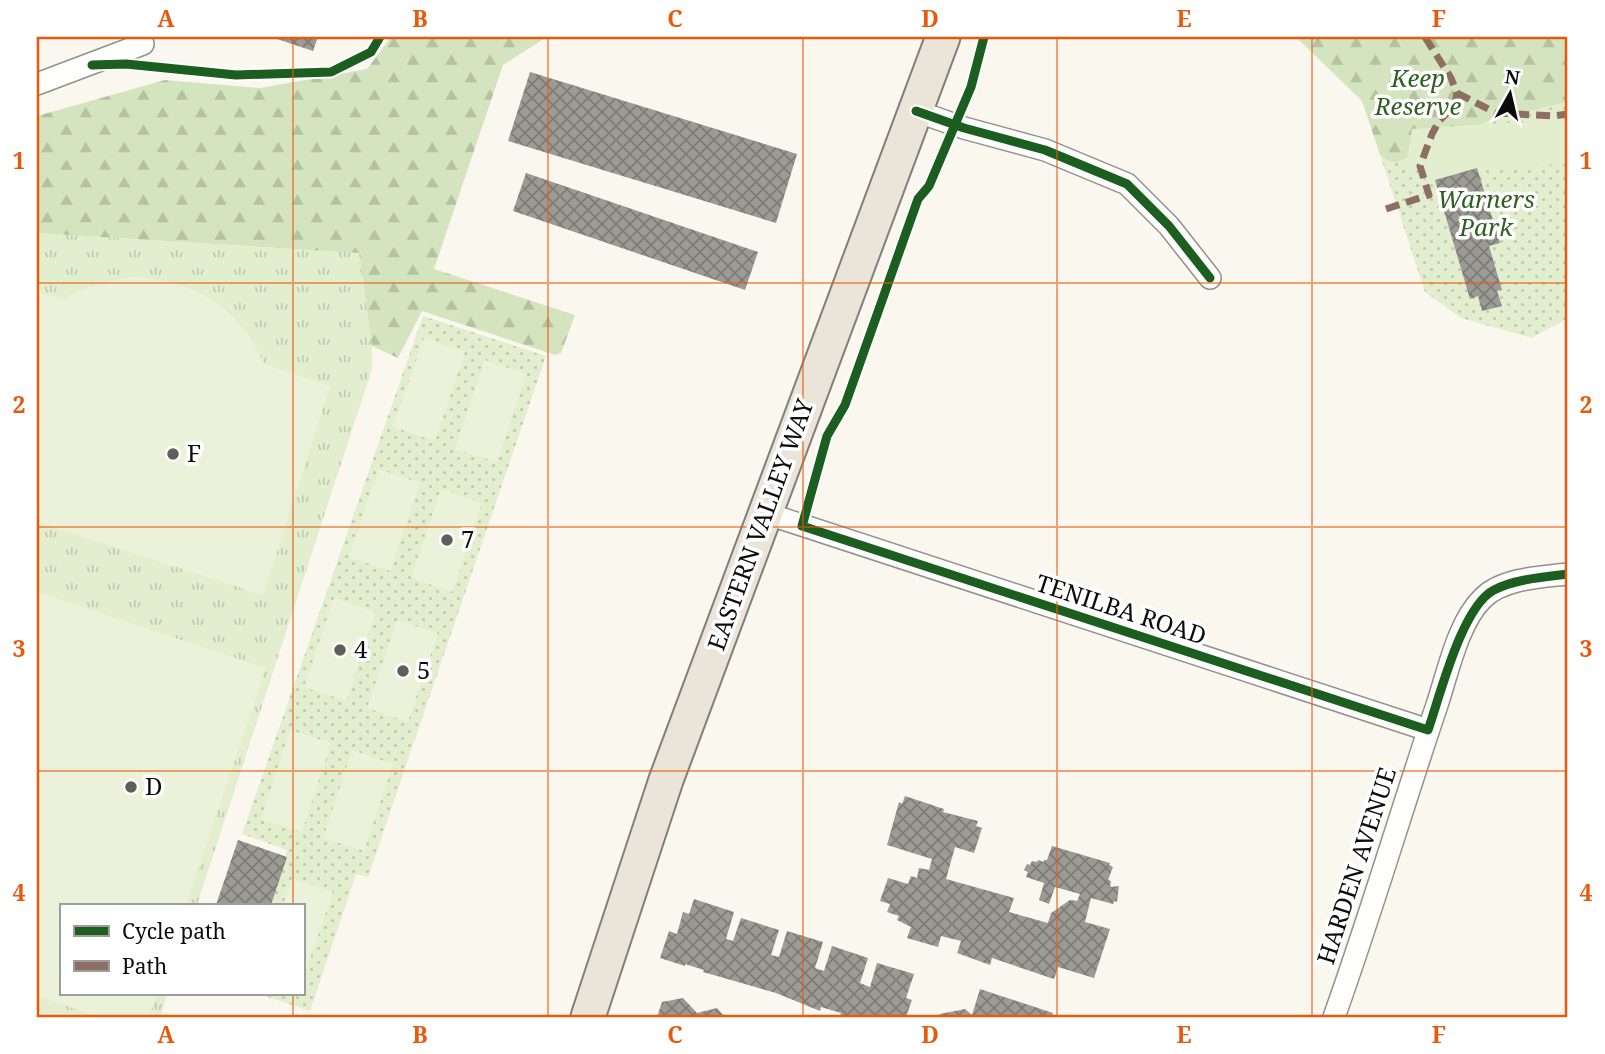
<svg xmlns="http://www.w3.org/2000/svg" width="1605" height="1054" viewBox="0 0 1605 1054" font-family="'Noto Serif',serif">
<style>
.grass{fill:url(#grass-tufts)}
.forest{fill:url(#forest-firs)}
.park{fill:url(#park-dots)}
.garden{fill:#e3eecf}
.pitch{fill:#ecf2d9}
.building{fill:url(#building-cross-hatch)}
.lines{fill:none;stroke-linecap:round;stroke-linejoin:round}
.minor-casing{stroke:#93918d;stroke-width:24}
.primary-casing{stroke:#807f7a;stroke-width:37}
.minor{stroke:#fefefc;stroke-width:21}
.primary{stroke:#eae5d8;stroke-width:33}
.quiet{stroke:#8d6e63;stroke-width:7;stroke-dasharray:14 7;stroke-linecap:butt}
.cycleway-casing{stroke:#fff;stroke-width:13}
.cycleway{stroke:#1b5e20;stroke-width:9}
.grid{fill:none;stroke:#e8590c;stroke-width:2;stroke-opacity:0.55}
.poi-dot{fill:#5f5e5a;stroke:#fff;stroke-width:2.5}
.labels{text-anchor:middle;stroke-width:7;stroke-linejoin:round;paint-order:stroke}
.park-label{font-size:24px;font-style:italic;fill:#2e5e20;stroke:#fff}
.poi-label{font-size:24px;fill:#0b0b0b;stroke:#fff;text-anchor:start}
.street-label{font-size:24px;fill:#0b0b0b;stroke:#fff}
.neatline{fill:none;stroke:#e8590c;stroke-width:2.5}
.grid-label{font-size:23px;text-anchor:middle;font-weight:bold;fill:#e8590c}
</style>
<defs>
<pattern id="grass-tufts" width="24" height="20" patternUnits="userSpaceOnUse" patternTransform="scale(1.75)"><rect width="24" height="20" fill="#e3eecf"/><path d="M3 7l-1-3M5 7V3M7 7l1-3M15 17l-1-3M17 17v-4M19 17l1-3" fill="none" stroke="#c1cbb0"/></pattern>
<pattern id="forest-firs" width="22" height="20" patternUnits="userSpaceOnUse" patternTransform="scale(1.75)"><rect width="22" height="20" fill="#d4e4be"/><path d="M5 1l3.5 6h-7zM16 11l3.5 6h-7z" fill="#b5c2a2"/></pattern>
<pattern id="park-dots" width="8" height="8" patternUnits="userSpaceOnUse" patternTransform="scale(1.75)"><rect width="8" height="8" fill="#e3eecf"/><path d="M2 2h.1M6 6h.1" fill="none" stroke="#c1cbb0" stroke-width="1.8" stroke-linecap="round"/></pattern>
<pattern id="building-cross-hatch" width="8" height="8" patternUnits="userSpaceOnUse" patternTransform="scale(1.75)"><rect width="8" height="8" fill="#9c9a95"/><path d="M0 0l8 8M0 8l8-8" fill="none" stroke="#7d7c78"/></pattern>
</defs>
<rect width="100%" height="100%" fill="#faf7ee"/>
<polygon class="grass" points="37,233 359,253 372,346 372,369 197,905 61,905 61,993 168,993 160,1017 37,1017"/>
<g class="forest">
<polygon points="391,37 547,37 503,65 434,269 575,315 561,353 555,355 422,311 398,358 372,346 359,253 37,233 37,116 165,80 260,88 367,69"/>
<polygon points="1296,37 1568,37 1568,102 1488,121 1396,163 1388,161 1380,155 1362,101"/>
</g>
<g class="park">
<polygon points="1568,102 1568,318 1532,338 1461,318 1425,292 1380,155 1388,161 1396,163 1488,121"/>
<polygon points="423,316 546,356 368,877 356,874 310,1011 256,993 303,993 303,905 270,905 287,850 242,834"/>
</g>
<polygon class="garden" points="1568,119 1568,164 1477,168 1435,180 1406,164 1412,129"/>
<g class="pitch">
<path d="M134 277C195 281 240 307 264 364L330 386 263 595 37 522V292L63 300C84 285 109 280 134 277Z"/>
<polygon points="424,338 465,352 435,441 393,427"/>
<polygon points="485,360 526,374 497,462 455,449"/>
<polygon points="379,469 420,483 390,571 349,557"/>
<polygon points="441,489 482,503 452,592 411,578"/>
<polygon points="37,592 266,668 186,905 61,905 61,993 157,993 149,1017 100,1017 37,996"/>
<polygon points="334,598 376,612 346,701 304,687"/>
<polygon points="397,620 438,633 408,722 367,708"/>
<polygon points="290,730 331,743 302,832 261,819"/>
<polygon points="352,750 393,764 364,851 323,838"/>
<polygon points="292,878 333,892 303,979 303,905 283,905"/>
</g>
<g class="building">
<polygon points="271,37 318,37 313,51"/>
<polygon points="530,72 797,154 776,223 508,141"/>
<polygon points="1477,168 1500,243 1489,246 1502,290 1497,291 1502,306 1482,311 1478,296 1470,299 1435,180"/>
<polygon points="526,173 758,252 745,290 513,211"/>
<polygon points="905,796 944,809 943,812 978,821 976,826 982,828 974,853 955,847 946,879 1014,898 1009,912 1048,923 1051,913 1070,900 1077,901 1080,894 1055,887 1049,904 1039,900 1044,883 1026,877 1028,872 1024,870 1027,864 1030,865 1032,861 1037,862 1038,860 1044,862 1044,860 1047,860 1052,846 1110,863 1109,865 1113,867 1108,880 1111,881 1110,887 1119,886 1117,902 1114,901 1113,904 1091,898 1085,922 1110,929 1094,978 1058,967 1054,979 992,958 990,965 957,953 961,941 941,936 938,947 907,938 911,927 897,920 899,916 887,912 890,904 880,901 888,878 908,884 911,876 917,878 919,868 929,870 932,859 887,845 899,802 902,804"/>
<polygon points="238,840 287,857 271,905 216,905"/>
<polygon points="694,899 734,912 726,939 733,941 741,918 779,930 771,955 779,957 787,931 823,942 815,968 824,971 832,946 868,958 860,983 870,987 877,963 914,974 906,998 912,1000 906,1017 844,1017 840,1016 841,1013 821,1007 820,1011 776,993 703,972 704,970 685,964 685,966 660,958 669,931 677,934 683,912 689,914"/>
<polygon points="980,989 1053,1013 1052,1017 939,1017 940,1014 965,1009 972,1015"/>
<polygon points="683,998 697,1013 717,1008 725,1017 657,1017 662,1002"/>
</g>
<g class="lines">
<defs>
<g id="minor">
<polyline points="37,84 143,44"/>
<polyline points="916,111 964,128 1045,150 1127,184 1169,226 1210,278"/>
<polyline points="765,513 1428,730"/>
<path d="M1334 1017C1371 914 1402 808 1437 705 1448 672 1458 622 1483 598 1503 578 1542 577 1568 574"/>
</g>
<polyline id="primary" points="588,1017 666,780 943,37"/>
</defs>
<use href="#minor" class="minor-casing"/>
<use href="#primary" class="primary-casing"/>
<use href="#minor" class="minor"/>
<use href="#primary" class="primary"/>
<g class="quiet">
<polyline points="1457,93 1496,113 1554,116 1568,114"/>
<polyline points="1386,209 1429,195 1420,166 1432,134 1439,121 1455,105 1457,93 1451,78 1425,37"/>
</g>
<defs>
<g id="cycleway">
<path d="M984 37 971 87 929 186 918 199 845 405 827 436 802 526 1428 730C1440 696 1462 606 1494 590 1515 579 1544 577 1568 574"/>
<polyline points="92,65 126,64 236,75 331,72 371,52 380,37"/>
<polyline points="916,111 964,128 1045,150 1127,184 1169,226 1210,278"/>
</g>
</defs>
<use href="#cycleway" class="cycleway-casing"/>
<use href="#cycleway" class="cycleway"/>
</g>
<path class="grid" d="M293 37V905M548 37V1017M803 37V1017M1057 37V1017M1312 37V1017M37 283H1568M37 527H1568M37 771H1568M293 993V1017"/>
<g class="poi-dot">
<circle cx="173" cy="454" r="7"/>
<circle cx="447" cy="540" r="7"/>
<circle cx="340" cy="650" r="7"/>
<circle cx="403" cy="671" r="7"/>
<circle cx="131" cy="787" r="7"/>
</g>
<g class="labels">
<g class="park-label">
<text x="1418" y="87">Keep<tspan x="1418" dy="28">Reserve</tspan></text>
<text x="1486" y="208">Warners<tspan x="1486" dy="28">Park</tspan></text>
</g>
<g class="poi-label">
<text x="187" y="462">F</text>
<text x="461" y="548">7</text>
<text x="354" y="658">4</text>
<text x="417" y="679">5</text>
<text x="145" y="795">D</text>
</g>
<g class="street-label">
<text transform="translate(761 525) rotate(-70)" y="8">EASTERN VALLEY WAY</text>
<text transform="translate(1121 610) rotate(18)" y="8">TENILBA ROAD</text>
<text transform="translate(1357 866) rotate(-72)" y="8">HARDEN AVENUE</text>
</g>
</g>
<rect width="1605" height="1054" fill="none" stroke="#ffffff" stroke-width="77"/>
<rect x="60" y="904" width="245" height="91" fill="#ffffff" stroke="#9d9d9d" stroke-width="2"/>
<rect x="74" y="926" width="35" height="10" fill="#1b5e20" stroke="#9d9d9d" stroke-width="2"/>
<text x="122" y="939" font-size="21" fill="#0b0b0b">Cycle path</text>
<rect x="74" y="961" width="35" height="10" fill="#8d6e63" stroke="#9d9d9d" stroke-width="2"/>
<text x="122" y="974" font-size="21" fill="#0b0b0b">Path</text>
<g transform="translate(1510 94) rotate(8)" stroke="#ffffff" stroke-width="5" paint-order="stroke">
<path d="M0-5L12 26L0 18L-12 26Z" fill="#0b0b0b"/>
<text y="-10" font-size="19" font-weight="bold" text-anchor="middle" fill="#0b0b0b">N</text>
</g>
<rect x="38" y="38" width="1528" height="978" class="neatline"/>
<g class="grid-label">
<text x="166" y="27">A</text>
<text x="420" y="27">B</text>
<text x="675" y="27">C</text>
<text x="930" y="27">D</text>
<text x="1184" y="27">E</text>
<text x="1439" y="27">F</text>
<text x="19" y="169">1</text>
<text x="1586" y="169">1</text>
<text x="19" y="413">2</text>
<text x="1586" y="413">2</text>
<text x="19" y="657">3</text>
<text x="1586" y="657">3</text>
<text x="19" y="901">4</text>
<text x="1586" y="901">4</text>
<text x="166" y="1043">A</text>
<text x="420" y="1043">B</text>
<text x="675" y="1043">C</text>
<text x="930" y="1043">D</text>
<text x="1184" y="1043">E</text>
<text x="1439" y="1043">F</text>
</g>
</svg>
